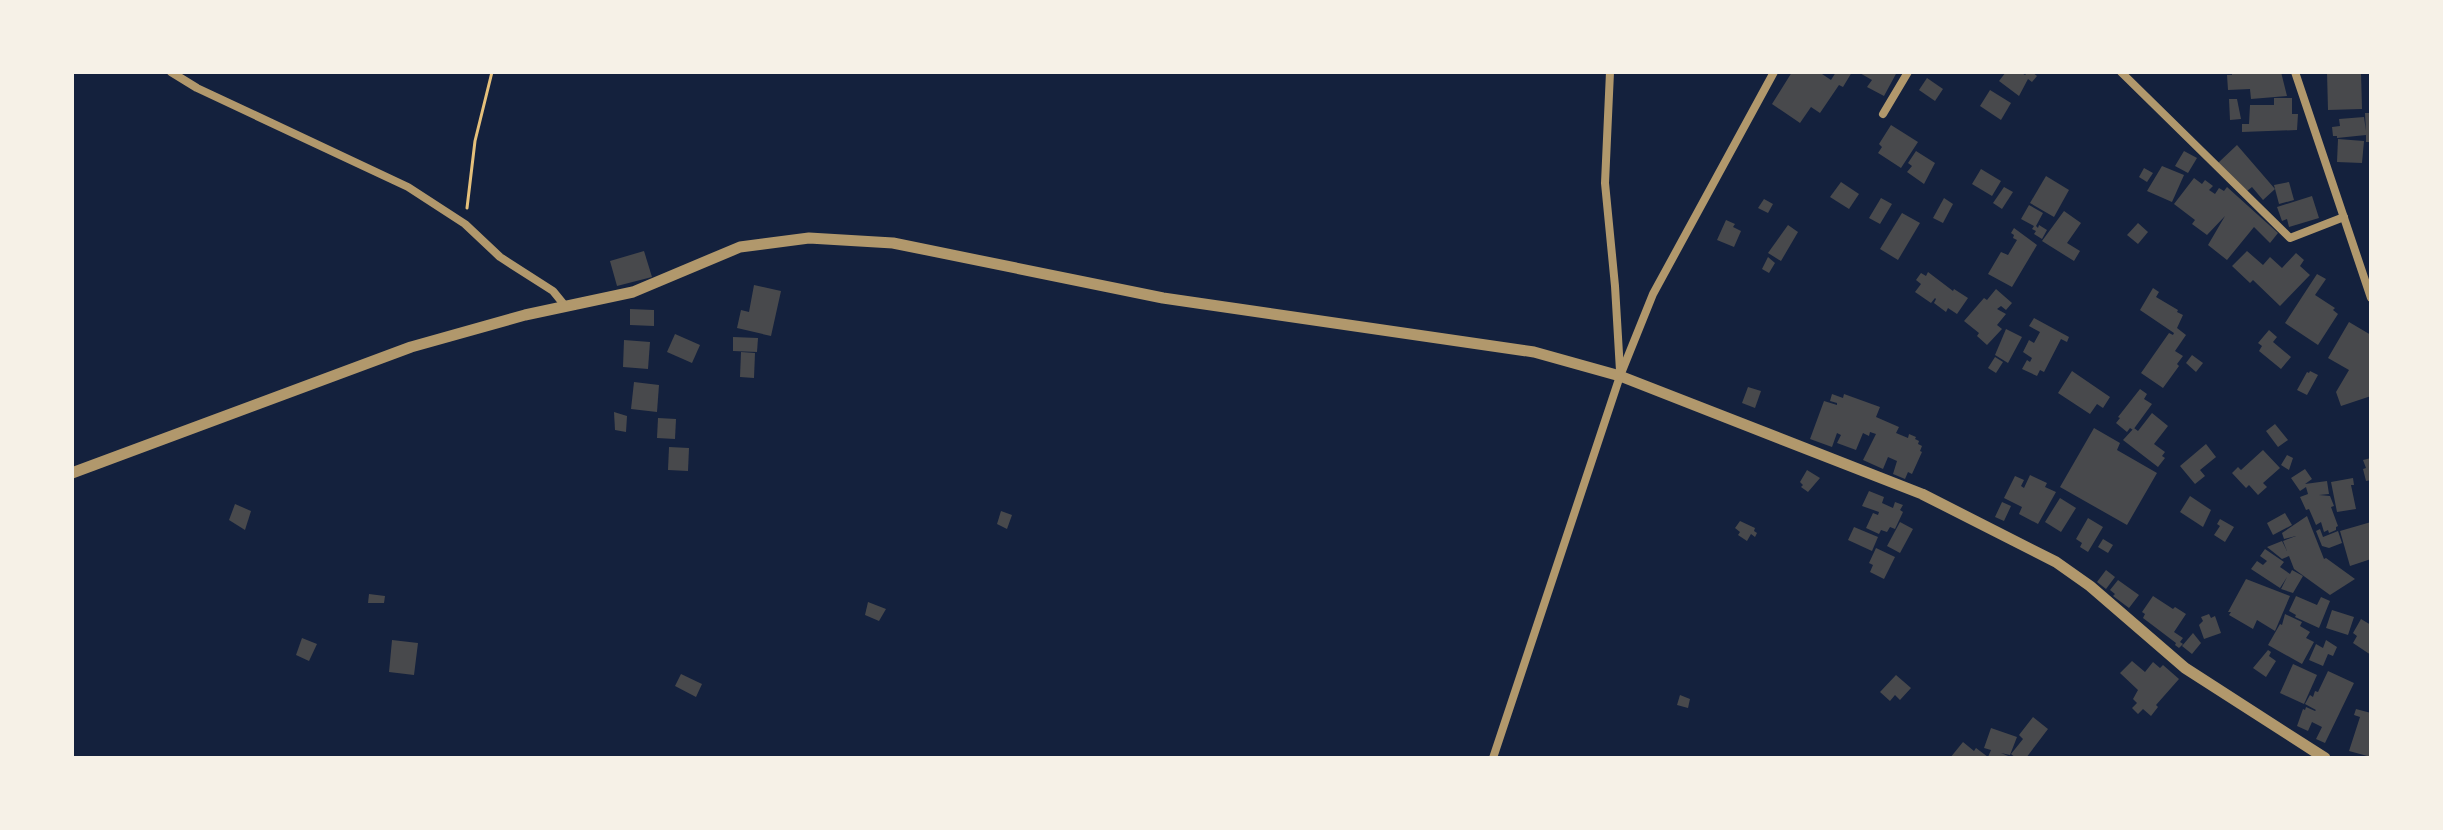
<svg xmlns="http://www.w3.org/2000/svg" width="2443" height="830" viewBox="0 0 2443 830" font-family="Montserrat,sans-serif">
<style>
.building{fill:#48494c}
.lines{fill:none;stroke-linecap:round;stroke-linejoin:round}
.path{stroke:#e5c07b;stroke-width:3}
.minor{stroke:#b1986c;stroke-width:8}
.tertiary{stroke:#b1986c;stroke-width:11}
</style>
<rect width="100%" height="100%" fill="#14213d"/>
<g class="building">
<polygon points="1792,72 1819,72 1831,80 1836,72 1852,72 1843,87 1839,85 1820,113 1811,107 1800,123 1772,104"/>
<polygon points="1858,72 1897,72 1884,96 1867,87 1872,80"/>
<polygon points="2006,72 2020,72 2025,75 2028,72 2032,72 2037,76 2032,82 2028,79 2019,96 1999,81"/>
<polygon points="2232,72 2281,72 2287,96 2251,99 2250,89 2228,90 2227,75 2232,75"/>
<polygon points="2327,72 2361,72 2362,109 2328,110"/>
<polygon points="1927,78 1943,89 1935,101 1919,90"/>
<polygon points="1990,90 2011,103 2001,120 1980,106"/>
<polygon points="2274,98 2292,98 2292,114 2298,114 2297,130 2242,132 2242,124 2249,124 2250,105 2274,105"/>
<polygon points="2229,99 2237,99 2241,119 2230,120"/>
<polygon points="2365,113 2371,113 2371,142 2366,142 2366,135 2337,138 2337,136 2333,136 2332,127 2340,126 2339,119 2364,117 2366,131"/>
<polygon points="1891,125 1918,142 1901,168 1878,153 1882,147 1879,144"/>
<polygon points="2338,139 2364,141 2362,163 2337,162"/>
<polygon points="2237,145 2275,189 2263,200 2252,187 2247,191 2218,163"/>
<polygon points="1916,151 1935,163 1924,184 1907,172 1912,166 1908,163"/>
<polygon points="2184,151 2197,158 2188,173 2175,166"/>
<polygon points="2162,166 2184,175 2172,202 2147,191"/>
<polygon points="2144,168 2153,173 2147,182 2139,177"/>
<polygon points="1981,169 2001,181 1992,196 1972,184"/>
<polygon points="2046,176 2069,190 2054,217 2030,203"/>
<polygon points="2194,178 2202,184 2205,180 2213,186 2209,190 2215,194 2219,188 2224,191 2227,187 2278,233 2270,243 2254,227 2227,260 2208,245 2225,216 2207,235 2192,224 2195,220 2174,204"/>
<polygon points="1841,182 1859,194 1849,209 1830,197"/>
<polygon points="2289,182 2294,200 2279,204 2274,185"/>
<polygon points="2004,187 2013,192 2002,209 1993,203"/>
<polygon points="2312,196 2319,218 2289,227 2287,219 2282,221 2277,207"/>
<polygon points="1881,198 1892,204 1880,224 1869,218"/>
<polygon points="1944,198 1953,204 1943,223 1933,218"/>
<polygon points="1764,199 1773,204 1768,213 1758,208"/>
<polygon points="2029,205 2043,213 2036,226 2038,228 2039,225 2047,230 2042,239 2034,234 2036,231 2032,229 2034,226 2021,219"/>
<polygon points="2064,211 2081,223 2067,243 2080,251 2074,261 2042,241"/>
<polygon points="1902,213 1920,223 1898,260 1880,249"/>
<polygon points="1726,220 1735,224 1733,227 1741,231 1734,247 1717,240"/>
<polygon points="2138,223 2148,232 2138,244 2127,235"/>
<polygon points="1788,225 1798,232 1781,261 1768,253"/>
<polygon points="2014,228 2037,245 2012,287 1988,274 2001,252 2008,255 2017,240 2013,238 2014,235 2011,233"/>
<polygon points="644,251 652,277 617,286 610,261"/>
<polygon points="2247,251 2263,265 2270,257 2282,268 2296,253 2304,260 2300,266 2310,275 2280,306 2253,280 2250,283 2232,266"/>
<polygon points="1768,257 1775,263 1769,273 1762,269"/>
<polygon points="1928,272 1953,291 1954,289 1968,298 1957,314 1948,308 1946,312 1934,303 1936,299 1935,298 1931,303 1915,292 1921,284 1916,280 1921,273 1926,276"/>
<polygon points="2317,274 2326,279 2315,295 2335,308 2333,310 2338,314 2318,345 2285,323"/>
<polygon points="754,285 781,291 771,336 737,328 741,310 749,312"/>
<polygon points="2153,288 2159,292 2156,297 2178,310 2177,312 2183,315 2177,328 2186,335 2175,351 2183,356 2177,364 2179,366 2163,388 2141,373 2169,333 2173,335 2174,333 2140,310"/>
<polygon points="1996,289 2012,303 2006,310 2001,306 1997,309 2006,314 1997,325 2002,329 1987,345 1977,336 1979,333 1964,321 1984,298 1987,300"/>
<polygon points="630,309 654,310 654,326 630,325"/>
<polygon points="2034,318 2069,337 2067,342 2061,339 2044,372 2040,370 2037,376 2022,369 2027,360 2030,362 2032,358 2023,352 2029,340 2034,343 2040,332 2029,326"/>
<polygon points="2349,322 2371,335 2371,396 2341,406 2336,392 2349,370 2328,358"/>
<polygon points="2006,329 2022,337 2008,363 1995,355"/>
<polygon points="2269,330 2277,337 2273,342 2291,357 2281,369 2259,351 2262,346 2258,343"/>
<polygon points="675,334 700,345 692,363 667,352"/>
<polygon points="733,337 758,338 757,352 733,351"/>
<polygon points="624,340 650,342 648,369 623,367"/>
<polygon points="741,352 755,353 754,378 740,377"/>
<polygon points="2192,355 2203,363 2196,372 2186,363"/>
<polygon points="1995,357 2003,362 1996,373 1988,368"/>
<polygon points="2072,371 2110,397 2103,408 2097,404 2090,414 2058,393"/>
<polygon points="2310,371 2318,375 2307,395 2297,390 2307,372 2309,373"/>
<polygon points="634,382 659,385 657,412 631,409"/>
<polygon points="1748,387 1761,391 1755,408 1742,403"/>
<polygon points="2140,389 2147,394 2144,399 2152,404 2133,430 2130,428 2127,432 2116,423 2120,418 2118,417"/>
<polygon points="1832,394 1843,398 1844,394 1880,407 1876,417 1899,427 1896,433 1908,438 1909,434 1916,437 1915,439 1919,441 1918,444 1922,446 1920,451 1922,452 1912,474 1908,472 1905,479 1893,474 1897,461 1888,457 1883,469 1863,460 1876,434 1870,432 1869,436 1863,433 1856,450 1837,443 1841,435 1837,433 1832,447 1810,439 1824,401 1837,405 1837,403 1830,401"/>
<polygon points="614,412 627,416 626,432 615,430"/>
<polygon points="2152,413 2168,426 2154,444 2165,452 2162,456 2165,458 2158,467 2123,440 2134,428 2138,431"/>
<polygon points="658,418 676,419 675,439 657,438"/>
<polygon points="2275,424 2288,440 2278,447 2266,431"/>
<polygon points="2094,428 2120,443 2117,450 2157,473 2127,525 2060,487"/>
<polygon points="2206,444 2216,457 2200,470 2205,476 2195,484 2180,466"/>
<polygon points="669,447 689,448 688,471 668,470"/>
<polygon points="2263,450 2280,468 2263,483 2267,487 2258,495 2249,485 2246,488 2232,473 2238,467 2241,470"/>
<polygon points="2287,455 2293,458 2289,470 2281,465"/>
<polygon points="2371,458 2371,480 2366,481 2363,469 2366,468 2363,460"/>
<polygon points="2305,469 2312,479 2305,484 2327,481 2329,494 2319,495 2330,496 2334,506 2331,507 2338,526 2336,527 2336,530 2329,533 2328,530 2324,532 2321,522 2316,525 2309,509 2306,510 2300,497 2308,494 2306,487 2300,491 2291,478"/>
<polygon points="1807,470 1820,478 1808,492 1801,487 1803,485 1800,482"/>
<polygon points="2030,475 2047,483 2045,487 2056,492 2038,524 2019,514 2022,507 2004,498 2015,476 2024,480 2021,486 2024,488"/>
<polygon points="2353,478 2354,485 2351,485 2356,509 2337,512 2331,482"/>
<polygon points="1869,491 1884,497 1882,503 1893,508 1895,502 1903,505 1900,510 1903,512 1895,529 1890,527 1887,532 1881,530 1879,534 1866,528 1873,513 1878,515 1879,512 1862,506"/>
<polygon points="2190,496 2211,510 2203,527 2180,512"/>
<polygon points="2060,498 2076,508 2061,532 2045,522"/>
<polygon points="2002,502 2011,506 2004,521 1995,517"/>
<polygon points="235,504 251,511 245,530 229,520"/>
<polygon points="1001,511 1012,515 1007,529 997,524"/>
<polygon points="2285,513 2292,525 2273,535 2267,523"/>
<polygon points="2307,516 2324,559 2326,558 2355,579 2330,595 2294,569 2289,556 2282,559 2267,547 2282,541 2287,551 2283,541 2296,536 2284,539 2282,533"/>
<polygon points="2088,518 2103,527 2088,552 2080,547 2082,543 2076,539"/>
<polygon points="2220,519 2234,527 2225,542 2214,535 2220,526 2217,524"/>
<polygon points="1740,521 1755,528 1754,531 1757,533 1755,537 1751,534 1747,541 1738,535 1740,532 1735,528"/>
<polygon points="1900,522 1913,529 1900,553 1887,546"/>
<polygon points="2371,522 2371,559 2350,566 2340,531"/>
<polygon points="1854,527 1878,537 1872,551 1848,540"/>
<polygon points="2320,529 2323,537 2338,531 2342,543 2329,548 2322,546 2316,531"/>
<polygon points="2103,539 2113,545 2108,553 2098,547"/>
<polygon points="1876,548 1895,557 1884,579 1870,572 1873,565 1869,563"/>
<polygon points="2265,549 2284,562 2280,567 2290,574 2292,570 2303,576 2293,593 2281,589 2287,577 2280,588 2251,569 2257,561 2263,565 2267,561 2260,556"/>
<polygon points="2106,570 2115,577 2106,589 2097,582"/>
<polygon points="2246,579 2290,596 2275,631 2257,620 2253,629 2229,615 2231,612 2228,612"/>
<polygon points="2118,580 2139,595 2129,608 2113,596 2115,594 2110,590"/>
<polygon points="369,594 385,596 384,603 368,603"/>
<polygon points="2153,596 2173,609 2175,607 2186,614 2174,632 2183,638 2180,642 2183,644 2179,648 2175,645 2176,643 2143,618 2145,614 2142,612"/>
<polygon points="2296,596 2317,605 2321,597 2330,601 2319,628 2295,617 2296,615 2289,611"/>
<polygon points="868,602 886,609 879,621 865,615"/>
<polygon points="2332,610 2354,617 2348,635 2326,628"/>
<polygon points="2209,614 2211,618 2215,616 2221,633 2204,639 2199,625 2203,621 2201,617"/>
<polygon points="2285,614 2302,622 2300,626 2310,632 2306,638 2314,642 2302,664 2268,645 2280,624 2282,625"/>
<polygon points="2361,619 2371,625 2371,655 2353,643 2357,636 2353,633"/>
<polygon points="2193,633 2201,643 2192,654 2182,646"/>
<polygon points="302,638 317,644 309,661 296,655"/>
<polygon points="392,640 418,643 414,675 389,672"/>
<polygon points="2326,640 2337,647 2333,656 2328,654 2323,666 2309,660 2316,644 2323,648"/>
<polygon points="2268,650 2271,652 2269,656 2276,661 2266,677 2253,668"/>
<polygon points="2132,661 2145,672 2153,662 2160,668 2163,665 2179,679 2156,705 2158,707 2151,716 2143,709 2138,714 2132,708 2137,703 2133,699 2138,690 2120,673"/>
<polygon points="2293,664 2317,675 2304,704 2280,693"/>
<polygon points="2328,671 2354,683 2325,743 2316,739 2322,727 2312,722 2308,731 2297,726 2303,709 2305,710 2306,707 2315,711 2316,710 2305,704 2310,695 2313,697 2315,691 2318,692"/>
<polygon points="681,674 702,684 696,697 675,686"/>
<polygon points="1896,675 1911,688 1900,700 1895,695 1890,701 1880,692"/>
<polygon points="1680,695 1690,699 1688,708 1677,705"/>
<polygon points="2356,709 2371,713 2371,757 2349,751 2360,717 2354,715"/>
<polygon points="2033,717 2048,729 2026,758 2016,758 2011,754 2023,739 2019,735"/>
<polygon points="1991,728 2017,737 2010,755 2001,753 2013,758 1950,758 1963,742 1974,751 1976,748 1988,757 1991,750 1984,748"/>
</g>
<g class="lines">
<polyline class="path" points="467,208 475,141 492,72"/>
<g class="minor">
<polyline points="171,72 197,88 408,187 465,224 500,257 553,291 566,307"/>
<polyline points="1610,72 1605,183 1615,286 1620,371"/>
<polyline points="2121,72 2290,238 2344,217"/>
<polyline points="2295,72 2371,298"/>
<polyline points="1883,114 1908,72"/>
<polyline points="1493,758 1620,376 1653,294 1774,72"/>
</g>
<polyline class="tertiary" points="72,473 411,347 525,315 633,292 740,247 809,238 893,243 1163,298 1534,352 1620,376 1922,494 2056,562 2090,586 2185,668 2325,758"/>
</g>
<rect width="2443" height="830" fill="none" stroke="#f6f1e7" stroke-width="148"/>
</svg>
